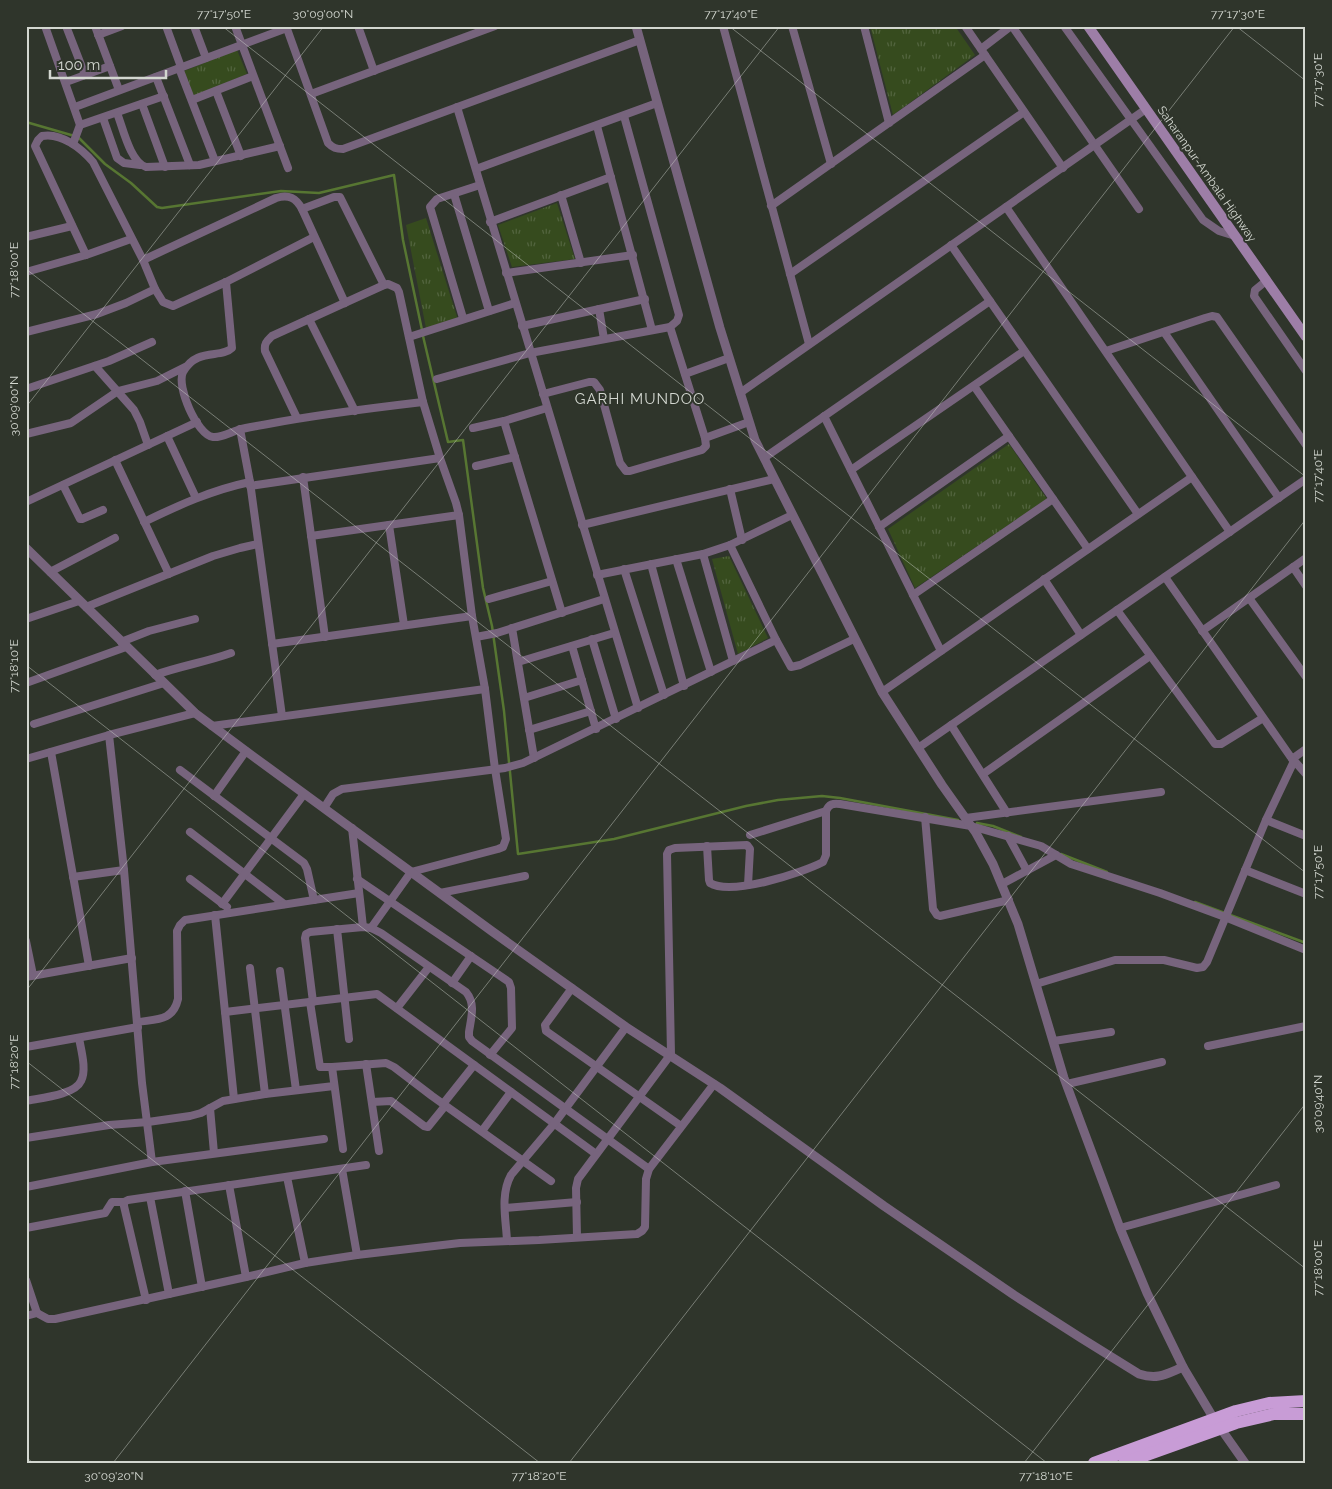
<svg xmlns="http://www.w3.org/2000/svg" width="1332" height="1489" viewBox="0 0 1332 1489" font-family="Raleway,sans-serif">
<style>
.grass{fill:url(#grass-tufts)}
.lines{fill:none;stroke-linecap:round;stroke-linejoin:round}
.stream{stroke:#577632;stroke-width:2.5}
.minor{stroke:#77647d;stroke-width:8}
.tertiary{stroke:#77647d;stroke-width:9}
.secondary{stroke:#9d7ea7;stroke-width:10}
.trunk{stroke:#c89cd6;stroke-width:12}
.ticks{fill:none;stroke:#d3d7d0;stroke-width:1;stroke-opacity:0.45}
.labels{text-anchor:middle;stroke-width:4;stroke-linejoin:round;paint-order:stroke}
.street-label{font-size:12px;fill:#d3d7d0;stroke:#2f352b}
.quarter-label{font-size:15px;letter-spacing:1px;fill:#d3d7d0;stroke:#2f352b}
.neatline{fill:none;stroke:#d3d7d0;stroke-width:2}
.ticks-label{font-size:12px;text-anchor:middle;fill:#d3d7d0}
</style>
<defs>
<pattern id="grass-tufts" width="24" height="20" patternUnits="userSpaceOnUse" patternTransform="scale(1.25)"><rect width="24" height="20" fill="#364b1e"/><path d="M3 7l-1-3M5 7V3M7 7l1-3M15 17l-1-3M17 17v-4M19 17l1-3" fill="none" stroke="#52643e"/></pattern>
</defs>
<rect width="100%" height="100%" fill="#2f352b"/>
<g class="grass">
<polygon points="870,26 955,26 975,55 893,115"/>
<polygon points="237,50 247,74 194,96 184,71"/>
<polygon points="557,203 575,259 512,267 498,225"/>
<polygon points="426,218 458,320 426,328 406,225"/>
<polygon points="1009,444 1047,499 915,588 888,529"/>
<polygon points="729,556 768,638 738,654 712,559"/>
</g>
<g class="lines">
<g class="stream">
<polyline points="26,122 78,137 105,164 131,183 157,207 162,208 281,191 319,193 394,175 403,240 422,330"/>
<polyline points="423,336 448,442 463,440 483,588 492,626 504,711 518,854 614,839 746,806 778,800 822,796 840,798 958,820"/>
<polyline points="977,823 993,826 1021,837"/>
<polyline points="1061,854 1107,872"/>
<polyline points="1195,902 1306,943"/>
</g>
<g class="minor">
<polyline points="45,26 80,125 73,144"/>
<polyline points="66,26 85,75"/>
<polyline points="95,26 119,90"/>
<polyline points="166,26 181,67"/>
<polyline points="194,26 206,58"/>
<polyline points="235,26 288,168"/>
<path d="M286 26 328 143C333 148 336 149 343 149L640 40"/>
<polyline points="358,26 374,71"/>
<polyline points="723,26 809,344"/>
<polyline points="792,26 831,164"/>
<polyline points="864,26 889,123"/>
<polyline points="965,26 1063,168"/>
<polyline points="1012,26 1139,209"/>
<polyline points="1064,26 1203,220 1219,231 1235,236"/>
<polyline points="98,35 122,26"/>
<polyline points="981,49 1011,26"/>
<polyline points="179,68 215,161"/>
<polyline points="156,77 190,165"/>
<polyline points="66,82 110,66"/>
<polyline points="216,91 241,156"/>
<polyline points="311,94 495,26"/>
<polyline points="192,100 253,76"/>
<polyline points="142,104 165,167"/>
<polyline points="75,107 287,28"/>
<polyline points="457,107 638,708"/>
<path d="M117 113C123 128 130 162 146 167L199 165 280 146"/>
<polyline points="103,118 117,158 124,163 140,165"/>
<polyline points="80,125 164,96"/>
<polyline points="597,126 652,330"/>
<polyline points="476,169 657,103"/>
<polyline points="454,194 489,311"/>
<polyline points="561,195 581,263"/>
<polyline points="771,206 985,55"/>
<polyline points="1006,207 1230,532"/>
<polyline points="302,209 334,197 340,197 384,285"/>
<polyline points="490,222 611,177"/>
<polyline points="26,237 72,226"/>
<polyline points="951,245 1138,514"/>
<path d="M86 255 35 146 38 140 42 136C61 132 82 149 93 162L143 260 155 289 163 302 173 306 226 282 314 237"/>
<path d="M143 260 276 198C289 194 296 198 302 209L345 303"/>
<polyline points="26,272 86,255 131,239"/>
<polyline points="506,273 633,255"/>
<polyline points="790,274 1024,112"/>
<polyline points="1266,281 1255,290 1254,296 1306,371"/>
<path d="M226 282 232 348C221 359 197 347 183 372 176 386 197 435 213 437 221 438 231 432 238 430 248 427 258 426 268 424 320 414 372 408 423 402"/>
<polyline points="599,309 604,339"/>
<polyline points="463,318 430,207 437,199 480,185"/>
<polyline points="309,319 355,411"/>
<polyline points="522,326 645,299"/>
<polyline points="26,332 97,314 126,303 155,289"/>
<polyline points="1164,332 1279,498"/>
<polyline points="409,337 515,303"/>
<polyline points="1106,351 1205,318 1212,316 1217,317 1306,445"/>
<polyline points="95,366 134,410 140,422 148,445"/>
<polyline points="685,374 729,358"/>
<polyline points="437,379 530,353 670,327 677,321 679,315 624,116"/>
<polyline points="974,386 1088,549"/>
<polyline points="26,389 109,361 152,342"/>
<polyline points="740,393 1146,109"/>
<polyline points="543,394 589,382 594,382 600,390 620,463 626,471 630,471 702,450 706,446 705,438 670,327"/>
<polyline points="824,416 941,651"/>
<path d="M297 418 265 351C264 343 267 341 272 336L384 285 388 284 397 288 399 292 423 402 440 458 456 503 459 515 472 616 485 689 495 769 506 839 503 847 498 849 411 872 371 928"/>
<polyline points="504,421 562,613"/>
<polyline points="473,428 504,421 547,408"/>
<polyline points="240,429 250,482 282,716"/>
<polyline points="26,434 71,423 118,391 157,381 185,367"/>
<polyline points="167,436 196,498"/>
<polyline points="705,438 749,422"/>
<polyline points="764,458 990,301"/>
<polyline points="115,460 169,574"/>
<polyline points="476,466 515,457"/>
<polyline points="851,470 1024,351"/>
<polyline points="303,477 325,637"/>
<polyline points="63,485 80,519 82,519 103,510"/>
<polyline points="250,486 440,458"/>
<polyline points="730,489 742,540"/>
<polyline points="26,502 197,422"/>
<path d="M144 522C179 505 212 490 250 482"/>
<polyline points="389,525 404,625"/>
<polyline points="582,525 774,479"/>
<polyline points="879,527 1009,436"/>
<polyline points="311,536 459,515"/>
<polyline points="730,545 776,640 791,667 800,665 854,639"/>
<polyline points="703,554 733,661"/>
<polyline points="676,559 711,672"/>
<polyline points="651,564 684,686"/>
<polyline points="1293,567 1306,586"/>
<polyline points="624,569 664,695"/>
<polyline points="50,572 115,538"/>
<polyline points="597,575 703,554 730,545 792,515"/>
<polyline points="1165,577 1290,756 1306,774"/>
<polyline points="1044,579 1081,635"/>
<polyline points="913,595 1053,499"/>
<polyline points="1249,598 1306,677"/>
<polyline points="489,599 552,581"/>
<polyline points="86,607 213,556 240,548 258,544"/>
<polyline points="1117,610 1215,744 1221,744 1263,718"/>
<polyline points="26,619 79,601"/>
<polyline points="512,628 534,758"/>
<polyline points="1202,631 1306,558"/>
<polyline points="476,637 497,633 604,599"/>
<polyline points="592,639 616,719"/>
<polyline points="121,642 149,631 195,619"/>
<polyline points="272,644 472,616"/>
<polyline points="572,646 596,729"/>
<polyline points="518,662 614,633"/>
<path d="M155 675C180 666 206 662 231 653"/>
<polyline points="26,683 126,647"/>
<polyline points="882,692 1192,477"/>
<polyline points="524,698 582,680"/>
<polyline points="34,724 164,683"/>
<polyline points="951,725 1007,813"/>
<polyline points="212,726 485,689"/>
<polyline points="529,730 591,711"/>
<polyline points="109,735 124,870 142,1083 152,1162"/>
<polyline points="918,748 1306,479"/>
<polyline points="51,752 89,966"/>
<polyline points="26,759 109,735 195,713"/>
<polyline points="1292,759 1306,749"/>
<polyline points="180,770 304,863 307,869 314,900"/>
<polyline points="983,774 1150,656"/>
<polyline points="214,796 246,751"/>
<polyline points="324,808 333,794 342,789 505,768 523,763 776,640"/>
<polyline points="925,817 933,909 937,915 940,916 1009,900"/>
<polyline points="966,818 1161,792"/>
<polyline points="1266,820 1306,836"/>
<polyline points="352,828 363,927"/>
<polyline points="190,832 284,904"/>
<polyline points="750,835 826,811"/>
<polyline points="1008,836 1027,871"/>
<path d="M707 846 709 880 710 883C731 896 802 873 823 862L826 855V811C829 804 833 803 840 804L971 826 1041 846 1071 864 1160 893 1225 917 1306 950"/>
<polyline points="1245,870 1306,894"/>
<polyline points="73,877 124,870"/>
<polyline points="190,879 227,907"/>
<polyline points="357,879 509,982 511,988 512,1028 490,1055"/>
<polyline points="1002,884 1056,855"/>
<polyline points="440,893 525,876"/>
<polyline points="222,904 304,794"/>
<polyline points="215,915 234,1099"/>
<polyline points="337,929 349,1039"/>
<polyline points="26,941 33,975"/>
<polyline points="250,968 265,1094"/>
<polyline points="280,971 296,1090"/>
<polyline points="26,977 132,958"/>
<polyline points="452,983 471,956"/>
<polyline points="1036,984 1115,960 1164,960 1197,968 1203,967 1207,962 1266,820 1294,761"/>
<polyline points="572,988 545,1025 546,1031 681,1126"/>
<polyline points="310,1002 320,1067 332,1067 386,1063 394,1067 432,1096 551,1181"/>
<path d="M313 1002 305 938 306 934 310 932 363 927 371 928 381 933 466 992C476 1004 471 1018 469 1032V1037L472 1041 649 1169"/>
<polyline points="397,1008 429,967"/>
<polyline points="225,1012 377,994 596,1154"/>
<path d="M138 1022C157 1019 173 1021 178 999L177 931 180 925 185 920 359 893"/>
<polyline points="1054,1041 1111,1032"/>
<polyline points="1208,1046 1306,1026"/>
<polyline points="26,1047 138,1027"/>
<polyline points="366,1064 379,1151"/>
<polyline points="332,1067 343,1149"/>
<polyline points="1067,1084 1162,1062"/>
<path d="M26 1101C40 1098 75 1095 81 1081 87 1070 81 1050 79 1038"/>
<polyline points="372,1102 391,1101 424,1126 428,1127 445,1106"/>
<polyline points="443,1104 474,1065"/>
<polyline points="210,1108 214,1153"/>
<polyline points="482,1131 511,1092"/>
<polyline points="26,1138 109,1125 148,1122 190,1116 201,1113 223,1101 265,1094 334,1086"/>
<polyline points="342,1169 357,1255"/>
<polyline points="287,1177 305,1263"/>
<polyline points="229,1185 246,1277"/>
<polyline points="26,1187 152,1162 324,1139"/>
<polyline points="185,1191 202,1287"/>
<polyline points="150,1197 169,1294"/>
<polyline points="124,1202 124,1206 146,1300"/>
<polyline points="505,1208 577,1202"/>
<polyline points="26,1228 105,1213 112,1202 124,1202 128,1200 366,1165"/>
<polyline points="1120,1228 1276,1185"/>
<polyline points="577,1237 576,1188 578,1179 671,1054 667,854 669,850 675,848 747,845 750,849 748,885"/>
<path d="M507 1241C506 1219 500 1195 511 1175L554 1124 626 1027"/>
<polyline points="26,1280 37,1313"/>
<polyline points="26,1316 37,1313 48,1319 55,1319 246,1277 305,1263 357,1255 460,1243 539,1240 637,1234 642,1231 645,1227 646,1179 649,1169 714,1084"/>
</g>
<g class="tertiary">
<polyline points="636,26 720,328 755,440 882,692 942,785 976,833 993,864 1018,924 1064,1078 1120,1228 1147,1293 1183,1367 1214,1419 1245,1463"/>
<path d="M26 548 195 713 254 757 493 932 626 1027 720 1088 884 1206 1014 1295 1081 1338 1139 1374C1158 1380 1166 1374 1183 1367"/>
</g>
<polyline class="secondary" points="1088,26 1306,337"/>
<g class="trunk">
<polyline points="1094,1463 1236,1411 1269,1403 1306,1401"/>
<polyline points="1124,1463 1236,1423 1274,1414 1306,1414"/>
</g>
</g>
<path class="ticks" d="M222 26 1306 873M729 26 1306 477M1236 26 1306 81M26 269 1306 1269M26 407 324 26M26 665 1047 1463M26 991 780 26M26 1061 540 1463M26 1457 33 1463M113 1463 1235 26M569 1463 1306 519M1024 1463 1306 1103"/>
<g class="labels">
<g class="street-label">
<text transform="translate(1207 174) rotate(55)" y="4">Saharanpur-Ambala Highway</text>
</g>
<g class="quarter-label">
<text x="640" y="404">GARHI MUNDOO</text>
</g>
</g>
<rect width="1332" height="1489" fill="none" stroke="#2f352b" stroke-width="55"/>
<path d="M50 70v8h116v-8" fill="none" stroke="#d3d7d0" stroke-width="2.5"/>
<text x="58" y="70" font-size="15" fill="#d3d7d0" stroke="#2f352b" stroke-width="4" paint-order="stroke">100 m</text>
<rect x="28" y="28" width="1276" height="1434" class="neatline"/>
<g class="ticks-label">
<text x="224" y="18">77°17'50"E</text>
<text x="323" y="18">30°09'00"N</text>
<text x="731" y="18">77°17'40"E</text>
<text x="1238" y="18">77°17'30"E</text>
<text transform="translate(1318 80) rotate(-90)" y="4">77°17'30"E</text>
<text transform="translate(14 270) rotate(-90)" y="4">77°18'00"E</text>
<text transform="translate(14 406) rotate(-90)" y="4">30°09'00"N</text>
<text transform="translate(1318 476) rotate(-90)" y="4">77°17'40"E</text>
<text transform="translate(14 666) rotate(-90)" y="4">77°18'10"E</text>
<text transform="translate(1318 872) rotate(-90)" y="4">77°17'50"E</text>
<text transform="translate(14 1062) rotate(-90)" y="4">77°18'20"E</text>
<text transform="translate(1318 1104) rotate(-90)" y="4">30°09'40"N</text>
<text transform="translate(1318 1268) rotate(-90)" y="4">77°18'00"E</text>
<text x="114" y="1480">30°09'20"N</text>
<text x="539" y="1480">77°18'20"E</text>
<text x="1046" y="1480">77°18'10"E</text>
</g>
</svg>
